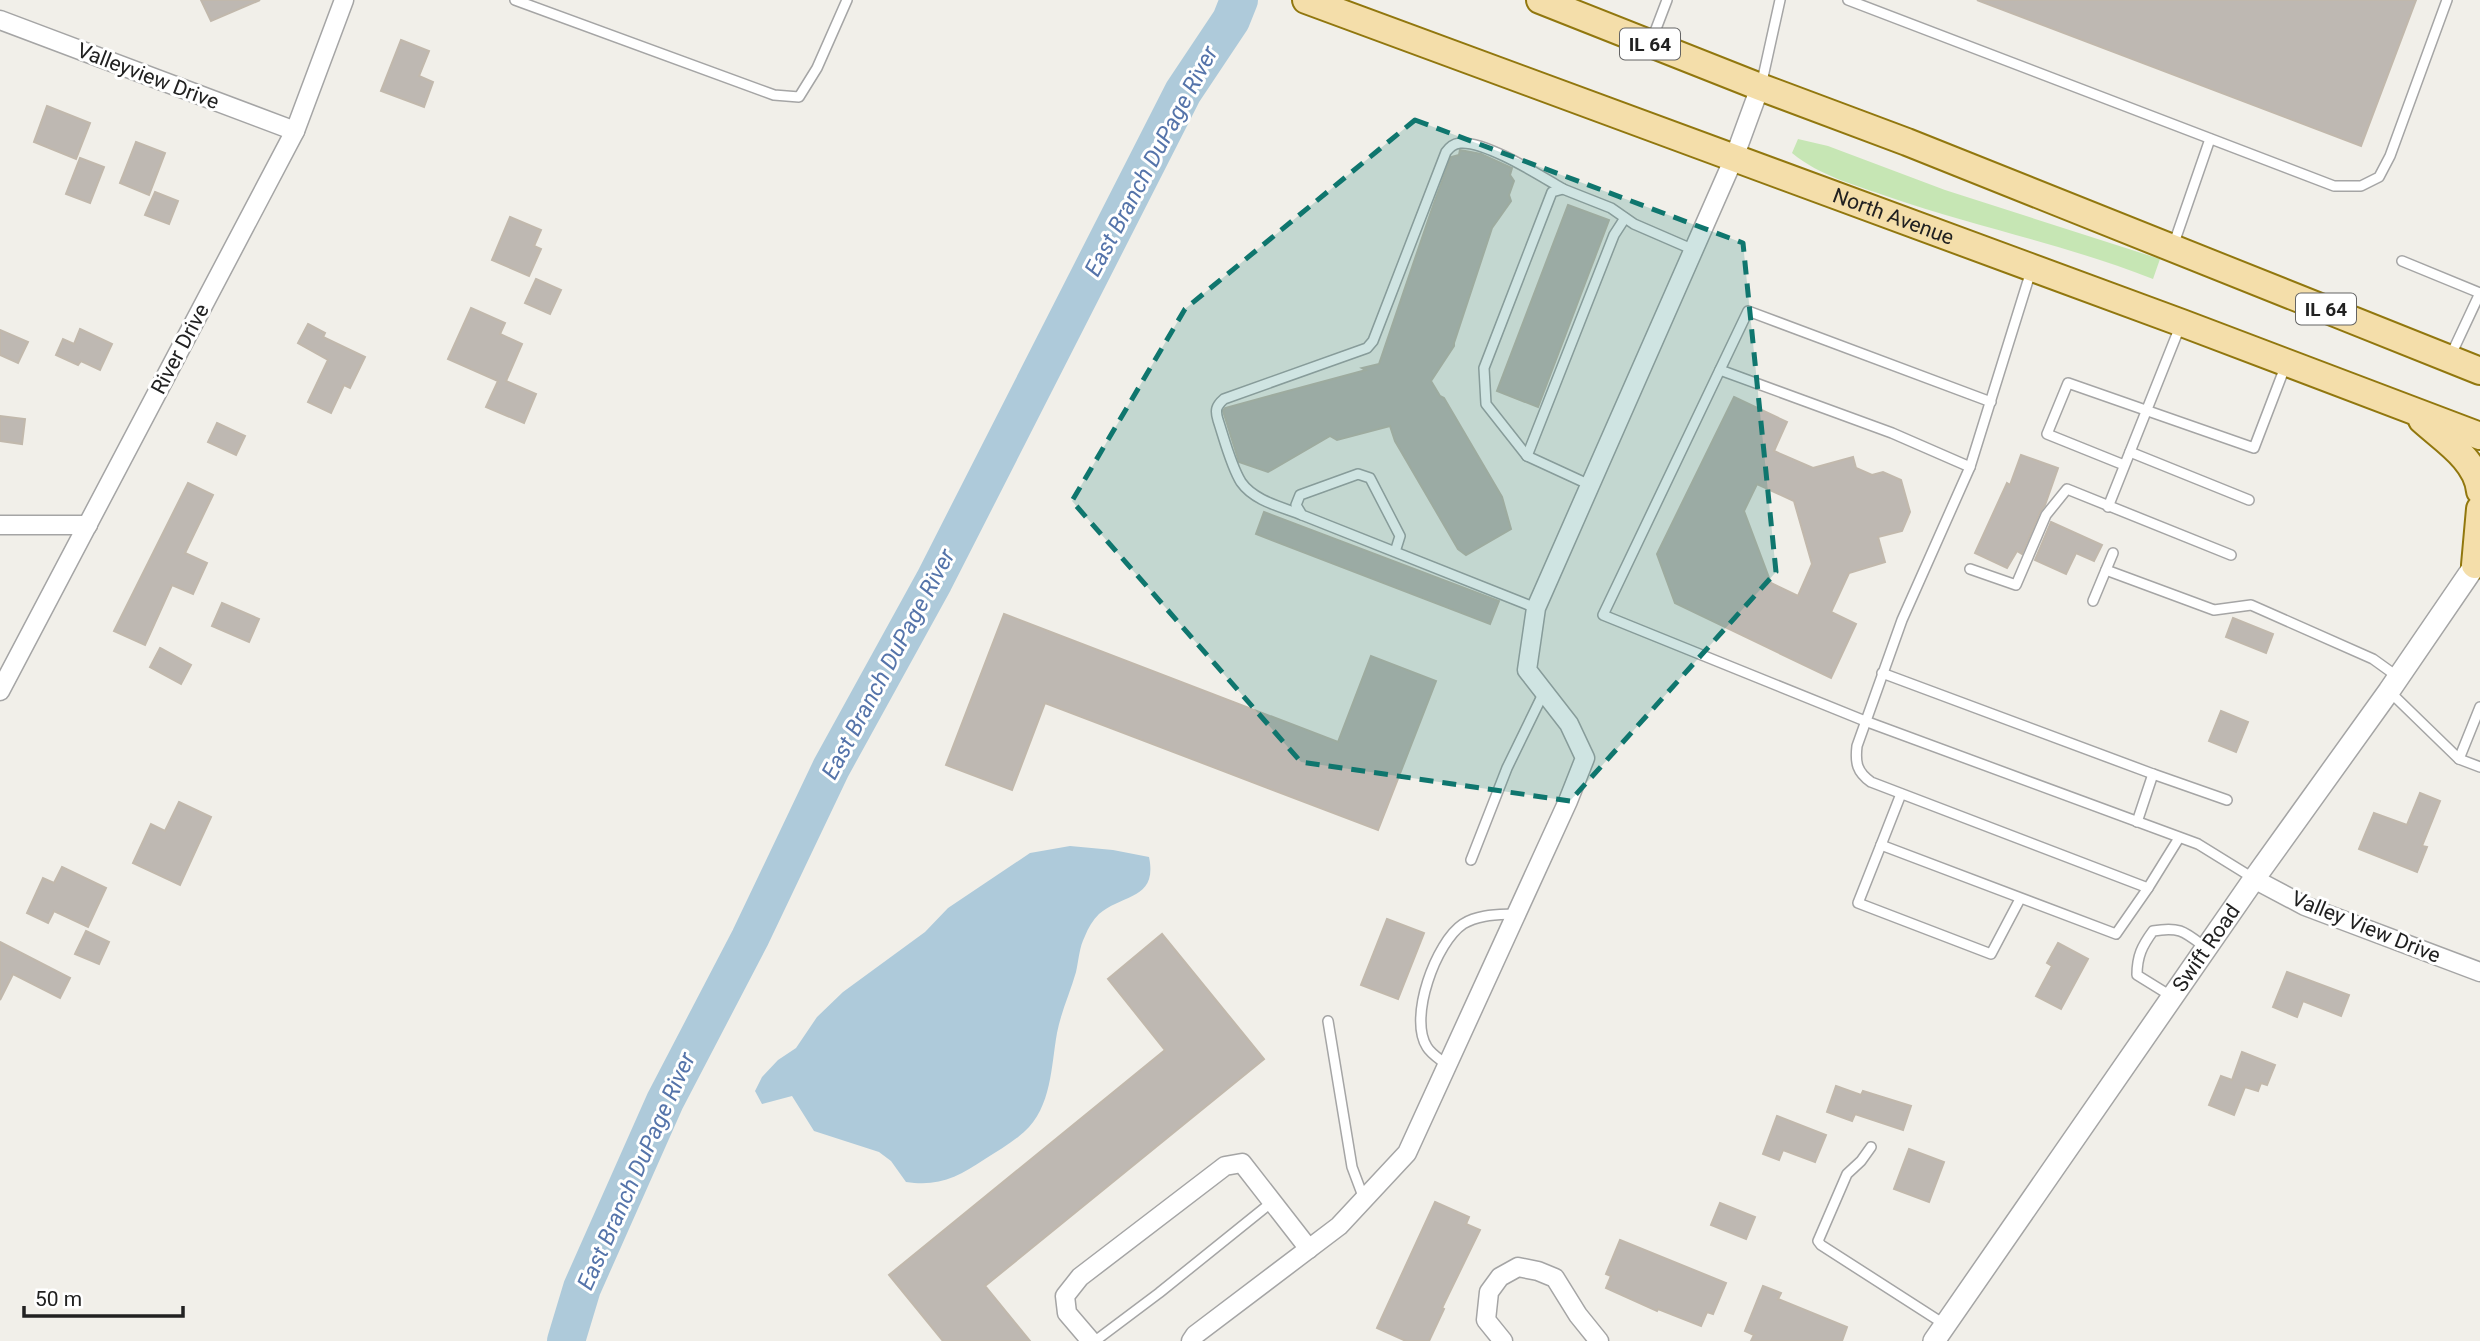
<svg xmlns="http://www.w3.org/2000/svg" width="2480" height="1341" viewBox="0 0 2480 1341" font-family="Roboto,sans-serif">
<style>
.grass{fill:#c6e6b4}
.water{fill:#aecada}
.lines{fill:none;stroke-linecap:round;stroke-linejoin:round}
.river{stroke:#aecada;stroke-width:38}
.building{fill:#beb8b2;stroke:#c1b8ac;stroke-width:2;fill-rule:evenodd}
.service-casing{stroke:#a5a5a5;stroke-width:12}
.minor-casing{stroke:#a5a5a5;stroke-width:21}
.tertiary-casing{stroke:#a5a5a5;stroke-width:24}
.primary-casing{stroke:#91770e;stroke-width:30}
.service{stroke:#fff;stroke-width:9}
.minor{stroke:#fff;stroke-width:18}
.tertiary{stroke:#fff;stroke-width:21}
.primary{stroke:#f4deaa;stroke-width:26}
.marked{fill:#0f766e;fill-opacity:0.2;stroke:#0f766e;stroke-width:5;stroke-dasharray:14 9;stroke-linejoin:round}
.labels{text-anchor:middle;stroke-width:6;stroke-linejoin:round;paint-order:stroke}
.shield{fill:#fff;stroke:#646464;stroke-width:2}
.shield-label{font-size:19px;font-weight:bold;fill:#212121}
.street-label{font-size:21px;fill:#212121;stroke:#fff}
.water-label{font-size:23px;font-style:italic;fill:#5574aa;stroke:#fff}
</style>
<rect width="100%" height="100%" fill="#f1efe9"/>
<path class="grass" d="M1798 139 1828 146 1945 190 2160 259 2153 279C2067 245 1976 227 1889 197 1855 185 1820 176 1792 153Z"/>
<path class="water" d="M1070 846 1113 850 1149 857C1158 900 1122 894 1099 914 1093 920 1088 928 1085 936 1079 948 1079 959 1076 972 1070 993 1061 1012 1057 1033 1051 1066 1052 1107 1024 1132 1013 1142 998 1151 985 1159 958 1177 939 1187 906 1182L891 1161 879 1152 814 1131 792 1096 762 1104 755 1091 762 1077 778 1060 796 1048 817 1017 843 992 925 932 948 908 1030 853Z"/>
<g class="lines">
<polyline class="river" points="566,1341 582,1288 665,1101 750,938 831,768 934,581 1183,92 1231,20 1239,0"/>
</g>
<g class="building">
<polygon points="201,0 260,0 211,21"/>
<polygon points="1977,0 2416,0 2361,146"/>
<polygon points="401,40 429,51 419,76 433,82 424,107 381,91"/>
<polygon points="47,106 90,123 76,159 34,142"/>
<polygon points="136,142 165,153 149,195 120,183"/>
<polygon points="1460,150 1481,154 1512,168 1510,175 1514,181 1509,195 1511,201 1492,228 1454,343 1454,346 1431,381 1440,396 1444,398 1502,497 1511,529 1466,555 1458,549 1395,441 1390,426 1337,440 1330,436 1268,472 1239,462 1223,411 1225,408 1366,370 1362,368 1379,364 1434,203 1451,157 1459,155"/>
<polygon points="80,158 104,167 90,203 66,194"/>
<polygon points="155,192 178,201 169,224 145,215"/>
<polygon points="1568,205 1609,220 1538,407 1497,391"/>
<polygon points="510,217 541,230 534,246 541,249 529,276 492,260"/>
<polygon points="536,279 561,290 550,314 525,303"/>
<polygon points="471,308 505,323 500,334 522,344 506,381 536,394 524,423 486,407 498,381 448,359"/>
<polygon points="308,324 325,333 323,337 365,357 350,388 344,385 331,413 308,402 328,360 298,343"/>
<polygon points="80,329 112,344 100,370 81,361 78,365 56,355 63,339 74,344"/>
<polygon points="0,330 28,342 18,363 0,355"/>
<path d="M1734 397 1787 422 1774 451 1813 468 1853 457 1856 468 1872 475 1883 472 1901 480 1910 512 1902 531 1878 537 1885 562 1849 573 1831 612 1856 624 1831 678 1675 603 1657 554ZM1757 484 1794 501 1812 564 1798 596 1771 583 1744 511Z"/>
<polygon points="0,416 25,419 22,444 0,441"/>
<polygon points="217,423 245,436 236,455 208,442"/>
<polygon points="2021,455 2058,468 2045,505 2040,512 2022,554 2017,551 2007,568 1975,553 2007,483 2010,485"/>
<polygon points="188,483 213,495 185,553 207,563 193,594 172,585 145,645 114,631"/>
<polygon points="1264,512 1499,601 1490,624 1256,534"/>
<polygon points="2051,522 2102,545 2094,561 2076,553 2066,574 2035,560"/>
<polygon points="222,603 259,619 249,642 212,626"/>
<polygon points="1004,614 1338,742 1371,656 1436,681 1378,830 1045,703 1012,790 946,765"/>
<polygon points="2233,618 2273,634 2266,653 2226,637"/>
<polygon points="160,648 191,665 181,684 150,667"/>
<polygon points="2221,711 2248,722 2236,752 2209,741"/>
<polygon points="2420,793 2440,801 2422,846 2427,847 2417,872 2359,849 2374,813 2407,825"/>
<polygon points="179,802 211,817 180,885 133,863 151,824 165,831"/>
<polygon points="62,867 106,888 88,927 54,911 48,923 27,913 43,878 54,883"/>
<polygon points="1387,919 1424,933 1398,999 1361,985"/>
<polygon points="86,931 109,942 99,964 75,954"/>
<polygon points="1162,934 1264,1059 985,1286 1030,1341 943,1341 889,1275 1165,1050 1108,979"/>
<polygon points="0,942 70,978 60,998 13,974 0,1000"/>
<polygon points="2058,943 2088,959 2061,1009 2036,996 2052,966 2047,963"/>
<polygon points="2287,972 2349,995 2341,1016 2303,1001 2297,1017 2273,1007"/>
<polygon points="2242,1052 2275,1065 2267,1085 2261,1083 2258,1091 2245,1087 2234,1115 2209,1105 2221,1076 2232,1080"/>
<polygon points="1836,1086 1861,1095 1863,1091 1911,1106 1903,1130 1855,1114 1852,1121 1827,1112"/>
<polygon points="1777,1116 1826,1135 1815,1162 1783,1150 1779,1160 1763,1154"/>
<polygon points="1909,1149 1944,1162 1929,1202 1894,1189"/>
<polygon points="1435,1202 1469,1217 1466,1224 1480,1230 1442,1308 1444,1309 1429,1341 1406,1341 1377,1328"/>
<polygon points="1720,1203 1755,1217 1746,1239 1711,1225"/>
<polygon points="1620,1240 1726,1283 1713,1314 1707,1312 1701,1326 1658,1309 1657,1311 1606,1288 1611,1276 1606,1274"/>
<polygon points="1763,1286 1781,1293 1778,1299 1847,1327 1842,1341 1751,1341 1754,1335 1745,1331"/>
</g>
<g class="lines">
<defs>
<g id="service">
<polyline points="515,0 774,95 799,97 817,68 847,0"/>
<polyline points="1848,0 2334,186 2361,186 2379,177 2390,156 2447,0"/>
<polyline points="1651,42 1667,0"/>
<polyline points="1761,86 1780,0"/>
<polyline points="2173,246 2210,139"/>
<polyline points="2402,261 2480,293"/>
<path d="M2031 271 1970 467 1902 620 1857 746C1855 763 1857 772 1871 782L2148 888 2179 838"/>
<polyline points="2450,357 2480,293"/>
<polyline points="1720,370 1892,433 1970,467"/>
<polyline points="1991,402 1748,311 1603,615 1865,721 2198,844 2253,878"/>
<polyline points="2130,452 2249,500"/>
<polyline points="1527,456 1614,235 1625,218"/>
<polyline points="2124,465 2047,434 2068,383 2254,448 2285,367"/>
<polyline points="1590,485 1527,456 1486,404 1484,368 1552,192 1563,189 1611,208 1634,224 1694,250"/>
<polyline points="2108,507 2181,324"/>
<path d="M1302 515C1282 507 1254 501 1241 482 1231 466 1224 438 1218 420 1215 410 1216 406 1224 399L1367 348 1373 341 1446 152C1450 147 1453 144 1460 143 1486 141 1539 175 1563 189"/>
<polyline points="1395,552 1400,536 1370,478 1358,474 1300,495 1296,505 1302,515 1536,608"/>
<polyline points="1970,569 2016,585 2046,515 2067,489 2231,555"/>
<polyline points="2106,570 2214,610 2251,605 2373,659 2398,677"/>
<polyline points="2093,601 2113,553"/>
<polyline points="1882,673 2153,774 2137,822"/>
<polyline points="2389,691 2459,759 2480,767"/>
<polyline points="2459,759 2480,707"/>
<polyline points="2153,774 2227,800"/>
<polyline points="1901,794 1881,845 2116,934 2148,888"/>
<polyline points="1881,845 1858,903 1991,954 2020,899"/>
<polyline points="1471,860 1507,768 1544,692"/>
<path d="M2171 996 2137 975C2137 956 2142 946 2153 931 2180 926 2185 932 2206 948"/>
<polyline points="1328,1021 1352,1167 1364,1199"/>
<path d="M1447 1065C1441 1060 1431 1054 1427 1047 1408 1018 1436 942 1463 924 1479 914 1498 915 1516 914"/>
<polyline points="1871,1147 1861,1161 1847,1174 1818,1241 1821,1245 1944,1324"/>
<polyline points="1095,1341 1159,1293 1272,1202"/>
</g>
<g id="minor">
<polyline points="0,20 295,131"/>
<polyline points="0,525 88,525"/>
<polyline points="0,691 295,131 344,0"/>
<polyline points="2254,879 2305,906 2480,972"/>
<polyline points="1091,1341 1067,1313 1065,1296 1080,1277 1225,1166 1242,1163 1309,1249"/>
<polyline points="1191,1341 1195,1335 1339,1226 1407,1153 1568,801 1585,758 1569,724 1527,670 1536,608 1734,158 1760,87"/>
<polyline points="1503,1341 1486,1320 1489,1292 1500,1277 1518,1267 1538,1271 1555,1278 1578,1315 1599,1341"/>
</g>
<g id="tertiary">
<path id="s1" d="M1934 1341 2254 879 2389 691 2480 558"/>
</g>
<g id="primary">
<path id="s2" d="M1306 0 2182 323 2480 436"/>
<polyline points="1540,0 1760,87 1907,142 2480,371"/>
<path d="M2422 420C2444 440 2477 460 2480 491"/>
<polyline points="2475,565 2480,509"/>
</g>
</defs>
<use href="#service" class="service-casing"/>
<use href="#minor" class="minor-casing"/>
<use href="#tertiary" class="tertiary-casing"/>
<use href="#primary" class="primary-casing"/>
<use href="#service" class="service"/>
<use href="#minor" class="minor"/>
<use href="#tertiary" class="tertiary"/>
<use href="#primary" class="primary"/>
</g>
<path class="marked" d="M1415 120 1743 243 1776 572 1570 801 1301 762 1072 501 1185 309Z"/>
<g class="labels">
<g class="shield">
<rect x="1620" y="28.5" width="60" height="31" rx="5"/>
<rect x="2296" y="293.5" width="60" height="31" rx="5"/>
</g>
<g class="shield-label">
<text x="1650" y="51">IL 64</text>
<text x="2326" y="316">IL 64</text>
</g>
<g class="street-label">
<text transform="translate(148 76) rotate(21)" y="7">Valleyview Drive</text>
<text dy="7" stroke="none"><textPath href="#s2" startOffset="626">North Avenue</textPath></text>
<text transform="translate(180 349) rotate(-62)" y="7">River Drive</text>
<text transform="translate(2366 927) rotate(22)" y="7">Valley View Drive</text>
<text dy="7" stroke="none"><textPath href="#s1" startOffset="478">Swift Road</textPath></text>
</g>
<g class="water-label">
<text transform="translate(1151 161) rotate(-62)" y="8">East Branch DuPage River</text>
<text transform="translate(888 664) rotate(-62)" y="8">East Branch DuPage River</text>
<text transform="translate(636 1171) rotate(-66)" y="8">East Branch DuPage River</text>
</g>
</g>
<path d="M24 1306v10h159v-10" fill="none" stroke="#212121" stroke-width="3.5"/>
<text x="35" y="1306" font-size="21" fill="#212121" stroke="#ffffff" stroke-width="5" paint-order="stroke">50 m</text>
</svg>
